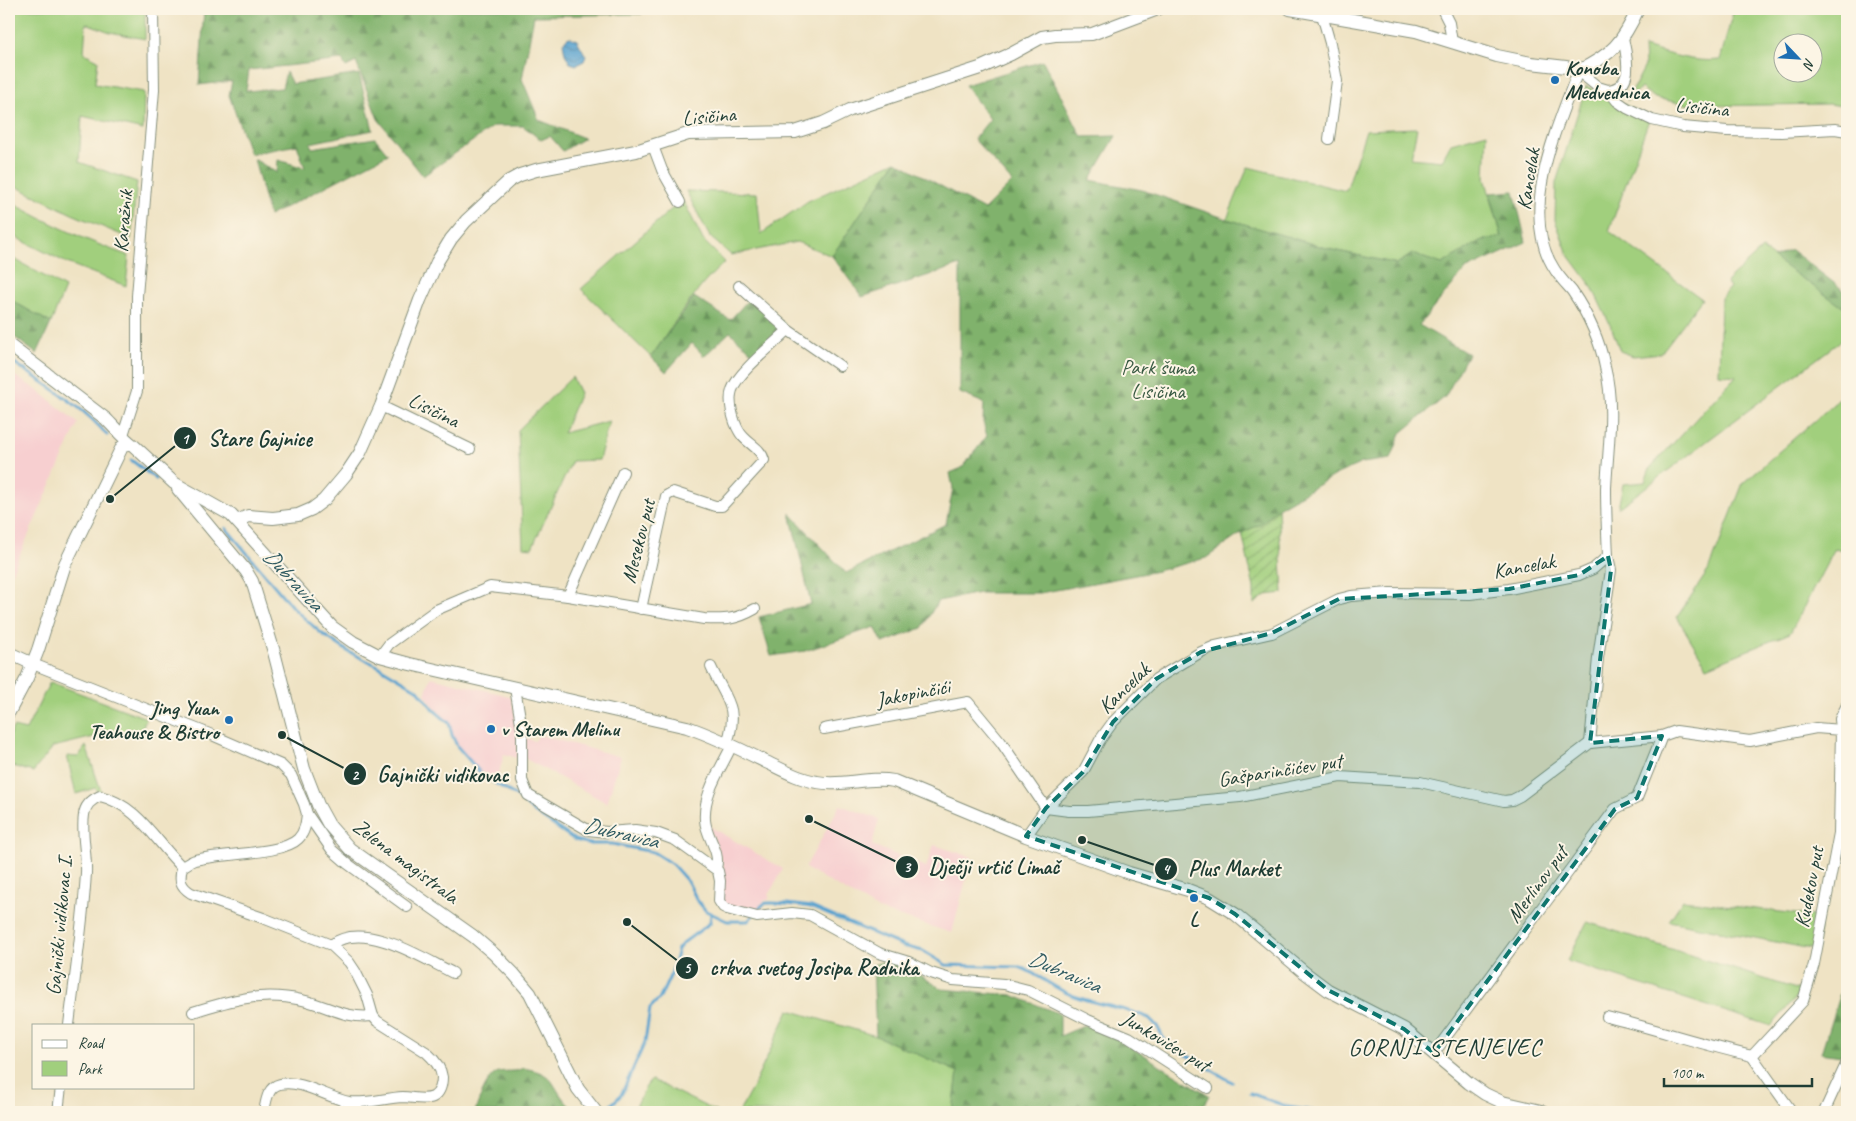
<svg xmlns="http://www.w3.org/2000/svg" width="1856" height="1121" viewBox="0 0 1856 1121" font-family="Caveat,sans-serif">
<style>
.built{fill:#f7cfd0}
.green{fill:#a1cf7d;stroke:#608658;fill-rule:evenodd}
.forest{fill:url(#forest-firs);stroke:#507850}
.garden{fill:url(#garden-furrows);stroke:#608658}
.water{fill:url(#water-waves);stroke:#3c7082}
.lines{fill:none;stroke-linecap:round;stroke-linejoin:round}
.stream{stroke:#58a2cf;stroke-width:3}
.minor-casing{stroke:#87907c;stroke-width:12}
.tertiary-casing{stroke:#87907c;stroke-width:14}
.minor{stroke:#fff;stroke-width:10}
.tertiary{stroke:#fff;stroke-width:12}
.marked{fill:#0f766e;fill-opacity:0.2;stroke:#0f766e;stroke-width:4;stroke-dasharray:10 6;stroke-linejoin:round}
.poi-dot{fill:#1f6fb2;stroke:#fcf5e5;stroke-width:2}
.labels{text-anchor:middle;stroke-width:4;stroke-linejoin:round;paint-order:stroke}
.poi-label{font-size:21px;font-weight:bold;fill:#1f3d34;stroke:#fcf5e5;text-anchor:start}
.street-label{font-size:21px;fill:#1f3d34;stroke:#fcf5e5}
.park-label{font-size:21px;fill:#395a43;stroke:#fcf5e5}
.water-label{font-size:22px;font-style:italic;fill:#305b62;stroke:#fcf5e5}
.quarter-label{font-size:24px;letter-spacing:1px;fill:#1f3d34;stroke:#fcf5e5}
.leader{fill:none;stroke:#1f3d34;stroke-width:2}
.callout-dot{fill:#1f3d34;stroke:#fcf5e5;stroke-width:2}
.mark-label{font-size:15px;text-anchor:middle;font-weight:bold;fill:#fff}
.callout-label{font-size:22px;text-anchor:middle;font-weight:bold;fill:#1f3d34;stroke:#fcf5e5;stroke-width:4;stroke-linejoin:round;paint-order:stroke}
</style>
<defs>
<pattern id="forest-firs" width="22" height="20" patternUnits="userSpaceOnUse" patternTransform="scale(1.25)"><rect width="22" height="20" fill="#80b26c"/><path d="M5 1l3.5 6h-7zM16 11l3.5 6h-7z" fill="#68925a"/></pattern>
<pattern id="garden-furrows" width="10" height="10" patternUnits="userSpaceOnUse" patternTransform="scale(1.25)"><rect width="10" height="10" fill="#a1cf7d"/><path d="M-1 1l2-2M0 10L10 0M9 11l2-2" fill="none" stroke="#83a967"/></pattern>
<pattern id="water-waves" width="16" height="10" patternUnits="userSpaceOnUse" patternTransform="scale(1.25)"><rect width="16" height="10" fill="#58a2cf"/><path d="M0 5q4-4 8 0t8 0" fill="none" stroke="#4885a9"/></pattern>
</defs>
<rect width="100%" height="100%" fill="#fcf5e5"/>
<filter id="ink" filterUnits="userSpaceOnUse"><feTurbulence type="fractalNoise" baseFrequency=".02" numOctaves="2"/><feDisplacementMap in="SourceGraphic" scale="10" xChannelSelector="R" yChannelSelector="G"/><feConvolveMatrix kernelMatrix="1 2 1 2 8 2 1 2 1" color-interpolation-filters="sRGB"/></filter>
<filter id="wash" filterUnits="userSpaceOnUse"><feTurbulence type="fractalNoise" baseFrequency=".0096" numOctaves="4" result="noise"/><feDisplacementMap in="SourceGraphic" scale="20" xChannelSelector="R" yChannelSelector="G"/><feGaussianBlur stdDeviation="1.12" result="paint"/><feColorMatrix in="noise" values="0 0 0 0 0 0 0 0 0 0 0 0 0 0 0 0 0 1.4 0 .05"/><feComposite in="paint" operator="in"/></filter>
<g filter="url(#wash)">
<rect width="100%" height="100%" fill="#efe3c4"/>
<g class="built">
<polygon points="9,372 40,392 78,423 9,579"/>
<polygon points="431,677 509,696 511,698 518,727 517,758 504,754 497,780 486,775 475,767 459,746 453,736 450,722 436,709 425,694"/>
<polygon points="539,735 621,757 607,803 524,758 525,738 535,741"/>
<polygon points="840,805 879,819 872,845 926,867 934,845 972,857 952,933 879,910 805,868"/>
<polygon points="709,826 783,869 769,894 769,900 765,900 752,913 729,907 722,901 723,864"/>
</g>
<g class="green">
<polygon points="9,9 145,9 145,39 110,32 86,23 84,53 98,60 95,84 144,92 143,130 82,116 79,162 137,182 131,239 72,214 9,183"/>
<path d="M1734 9H1847V107L1830 104 1695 106 1655 98 1641 88 1627 101 1645 66 1644 47C1669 54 1694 63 1720 60ZM1784 42H1814V72H1784Z"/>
<polygon points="1586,86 1650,117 1609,231 1702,299 1661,353 1633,356 1620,351 1612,329 1591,285 1568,254 1555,220 1556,183"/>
<polygon points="1417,128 1411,158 1442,161 1451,143 1487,133 1485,178 1502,237 1480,241 1442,264 1412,254 1398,264 1333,250 1227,219 1248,167 1346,191 1366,130"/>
<polygon points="896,161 832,256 797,242 731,255 710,237 686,191 757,193 761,234 808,201"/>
<path d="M9 201C48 223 87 241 129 256L126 286 67 263 9 234Z"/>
<path d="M684 202 703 240 725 262C695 288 674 324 651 357L581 289 675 206Z"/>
<polygon points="1762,249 1847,310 1847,334 1838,343 1618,508 1623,484 1645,482 1650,468 1736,376 1719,374 1721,298 1730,287 1726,282"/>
<polygon points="9,256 65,288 51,323 9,299"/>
<polygon points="572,377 580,393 563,433 609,421 599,460 572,461 532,548 523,547 518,430"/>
<polygon points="1846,393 1847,551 1835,548 1790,633 1707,667 1677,617 1710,568 1743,483"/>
<polygon points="50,682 146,718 140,735 98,736 53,747 33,772 9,765 9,739 13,727 26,730"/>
<polygon points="86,746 101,791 99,792 95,788 76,794 67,756 78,757"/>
<polygon points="1683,900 1821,917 1816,950 1669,921"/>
<polygon points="1587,922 1802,991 1771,1026 1567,961"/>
<polygon points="789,1010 876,1036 958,1072 953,1112 739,1112 754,1085"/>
<path d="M652 1080 717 1112H632C640 1103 643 1086 652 1080Z"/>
</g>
<g class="forest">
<polygon points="204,9 642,9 642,14 534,16 522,79 539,120 584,138 563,151 550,136 541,140 523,126 494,126 423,176 378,119 356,62 346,67 342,60 249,70 246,91 282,88 286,72 292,84 359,74 373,130 310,143 312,148 375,138 388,154 269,216 254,159 277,173 278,160 305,168 297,145 250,154 229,95 232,81 199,85"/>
<polygon points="1043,61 1082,137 1116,136 1090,180 1142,190 1227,219 1333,250 1397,264 1412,254 1442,264 1480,241 1502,237 1490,193 1514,191 1526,242 1465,270 1419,325 1468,354 1445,397 1401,433 1391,459 1362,463 1335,475 1278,508 1261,524 1242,533 1206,558 1157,571 1040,593 980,593 938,601 922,628 883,643 875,627 805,651 771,656 759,617 811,604 790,513 846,573 946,524 953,488 950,473 962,468 987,436 983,422 984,403 960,393 960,265 862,297 832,256 896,161 984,210 1012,182 974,139 990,119 965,85"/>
<polygon points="1791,250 1847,293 1847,310 1773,258"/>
<polygon points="694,297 730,320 750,298 785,324 757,357 730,332 704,356 692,343 666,372 651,357"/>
<polygon points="9,299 51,323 37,354 9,333"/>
<polygon points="893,958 942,989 1012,995 1060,1014 1060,1036 1091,1023 1209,1095 1200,1112 953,1112 958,1072 876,1036 873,965"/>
<polygon points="1847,981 1847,1027 1845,1030 1841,1056 1821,1053 1839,996"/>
<path d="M523 1068C559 1074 549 1086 570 1106 573 1109 577 1110 580 1112H475C478 1102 488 1074 499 1072 508 1070 514 1073 523 1068Z"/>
</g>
<polygon class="garden" points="1278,508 1283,593 1266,595 1254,604 1254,588 1242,533 1261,524"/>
<polygon class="water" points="570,37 577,40 586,56 584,61 576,65 570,63 565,54 563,43 567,38"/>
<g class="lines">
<g class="stream">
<path d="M9 359C42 383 80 403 107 435"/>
<polyline points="131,460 156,479"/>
<path d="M226 528 293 608 321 633 349 652 378 666 418 690 434 710 449 723 452 735 457 746 483 776 518 797 534 812 575 840 590 844H612L653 852 672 864 688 882 697 900 706 911 727 921H748C753 916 758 908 764 904 767 901 805 906 811 907L903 946 923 951 946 965 1019 967C1039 974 1054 989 1074 996 1099 1005 1125 1008 1149 1018L1157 1026 1166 1043 1232 1082"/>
<polyline points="1250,1093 1288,1107 1320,1112"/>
<polyline points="607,1109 621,1095 623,1091 645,1042 650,1008 660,998 672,972 678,949 683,943 710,923 711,913"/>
</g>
</g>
</g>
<g filter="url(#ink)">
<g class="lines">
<defs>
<g id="minor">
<polyline points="1442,9 1449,23 1452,42"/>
<polyline points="1322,15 1330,43 1337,81 1329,139"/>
<path d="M1608 90C1635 87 1627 57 1623 38"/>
<polyline points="653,146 662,170 680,202"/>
<polyline points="739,286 788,330 840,366"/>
<polyline points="381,406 470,449"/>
<polyline points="123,435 137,391 137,296 154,90 153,9"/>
<polyline points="1608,556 1611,570 1598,658 1590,743 1662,736"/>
<polyline points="568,596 623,472"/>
<path d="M641 609 666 496 673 492 715 506H722L764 460C761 447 745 443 739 431 733 421 728 401 732 390 738 372 774 344 788 330"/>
<path d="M380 656 389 644 436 610 490 587 568 596 704 619C725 620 736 620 755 609"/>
<polyline points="33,664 212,735 281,765 291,775 304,804 307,814 332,850 348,864 407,907"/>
<path d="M711 667C725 698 740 707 727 743"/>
<polyline points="515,688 522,729 522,780 528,795 588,830 607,832 635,830 656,833 675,840 718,871 720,881 719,901 723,907 727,909 757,917 792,913 810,915 879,953 909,962 931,973 953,980 1004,984 1028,990 1088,1020 1129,1037 1208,1088"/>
<polyline points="824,729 968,702 1001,742 1046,808 1069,811 1088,811 1240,797 1340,777 1420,782 1504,801 1512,800 1520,796 1590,743"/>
<path d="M1026 836 1046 808 1083 772 1100 740 1113 722 1156 679 1201 652 1215 646 1272 633 1339 599 1351 596 1390 593 1470 594 1509 589 1579 575 1593 569 1608 556C1607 534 1606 510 1606 488 1608 447 1615 407 1605 367 1600 341 1587 313 1572 291 1566 284 1560 278 1555 270 1517 213 1557 128 1578 71L1598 87 1608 90 1617 101 1627 108 1652 120 1683 127 1727 131 1781 132 1835 129 1847 131"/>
<path d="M182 867C179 880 180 886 191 893L263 918 331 945 349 962 355 971 367 995 373 1016 377 1021 426 1052C434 1059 441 1067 442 1077 442 1085 440 1093 433 1097 424 1101 412 1097 403 1097 385 1098 367 1104 349 1102 328 1098 301 1079 280 1084 267 1087 266 1102 264 1112"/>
<path d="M182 867C186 865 191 861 195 860 220 853 282 855 298 839 305 832 306 823 307 814"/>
<path d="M716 868C721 851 706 837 705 820 703 793 721 769 732 745"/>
<path d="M331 945C364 920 421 957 453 973"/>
<path d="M193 1012C230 1000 263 991 302 1000 329 1006 344 1019 373 1016"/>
<path d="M1607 1017C1656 1029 1703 1045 1752 1056"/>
<path d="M69 1025C75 974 83 924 86 873 87 854 81 834 84 815 85 805 91 800 100 796 138 805 156 842 182 867"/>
<polyline points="1434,1053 1615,809 1637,798 1662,736 1676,731 1750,741 1816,728 1841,730 1847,727"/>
<polyline points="58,1112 61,1087"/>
<polyline points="1792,1112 1752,1056 1803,1001 1814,964 1839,833 1841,730 1840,719 1847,705"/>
<polyline points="1824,1112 1847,1062"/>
</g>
<g id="tertiary">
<path d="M1290 9 1416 31 1497 56 1531 63 1566 67 1578 71C1612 55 1623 42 1638 9"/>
<path d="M9 345 106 419C115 428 125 440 134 446L174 483 231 515 332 627 353 642 380 656 410 664 687 727C713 736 738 748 764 761 781 769 798 779 817 782 842 787 868 776 894 781L1026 836 1129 873 1188 890 1209 898 1235 914 1304 972 1328 990 1404 1029 1469 1083 1485 1094 1502 1102 1545 1112"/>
<polyline points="178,489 246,571 252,581 274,652 304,769 318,805 329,825 350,849 473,936 494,954 514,974 530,993 578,1089 596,1112"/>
<polyline points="237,521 248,516 273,518 298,515 312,509 324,500 346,474 360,453 381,406 420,300 437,262 451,239 466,221 509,181 520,175 536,170 636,151 688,134 795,132 823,123 850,110 980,68 1011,54 1042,37 1055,35 1092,34 1158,9"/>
<polyline points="9,653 33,664"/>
<polyline points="9,712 27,678 38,650 65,564 122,447 128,443"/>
</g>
</defs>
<use href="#minor" class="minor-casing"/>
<use href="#tertiary" class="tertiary-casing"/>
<use href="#minor" class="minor"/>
<use href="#tertiary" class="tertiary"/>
</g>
</g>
<path class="marked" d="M1608 556 1611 570 1590 743 1662 736 1637 798 1615 809 1434 1053 1404 1029 1328 990 1235 914 1209 898 1026 836 1046 808 1083 772 1113 722 1156 679 1201 652 1272 633 1339 599 1509 589 1579 575Z"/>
<g class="poi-dot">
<circle cx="1555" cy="80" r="5"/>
<circle cx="229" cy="720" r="5"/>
<circle cx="491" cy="729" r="5"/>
<circle cx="1194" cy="898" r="5"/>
</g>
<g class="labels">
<g class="poi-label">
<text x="1565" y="75">Konoba<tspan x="1565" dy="24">Medvednica</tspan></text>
<text x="219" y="715" text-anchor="end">Jing Yuan<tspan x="219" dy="24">Teahouse &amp; Bistro</tspan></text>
<text x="501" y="736">v Starem Melinu</text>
<text x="1194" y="926" text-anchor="middle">L</text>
</g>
<g class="street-label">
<text transform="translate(1702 107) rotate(6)" y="7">Lisičina</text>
<text transform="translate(709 116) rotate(-5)" y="7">Lisičina</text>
<text transform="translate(1528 179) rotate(-81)" y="7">Kancelak</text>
<text transform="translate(123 221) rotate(-85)" y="7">Karažnik</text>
<text transform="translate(434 410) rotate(26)" y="7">Lisičina</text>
<text transform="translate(638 541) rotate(-76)" y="7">Mesekov put</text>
<text transform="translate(1524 566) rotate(-10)" y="7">Kancelak</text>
<text transform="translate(1124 688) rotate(-44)" y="7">Kancelak</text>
<text transform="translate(913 693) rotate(-11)" y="7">Jakopinčići</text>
<text transform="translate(1280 770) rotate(-9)" y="7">Gašparinčićev put</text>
<text transform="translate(406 861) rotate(37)" y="7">Zelena magistrala</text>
<text transform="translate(1537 884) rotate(-54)" y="7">Merlinov put</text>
<text transform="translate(1809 887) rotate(-79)" y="7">Kudekov put</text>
<text transform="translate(59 925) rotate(-85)" y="7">Gajnički vidikovac I.</text>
<text transform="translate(1166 1041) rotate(31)" y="7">Junkovićev put</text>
</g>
<g class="park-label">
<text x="1158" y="374">Park šuma<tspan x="1158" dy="24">Lisičina</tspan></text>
</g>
<g class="water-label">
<text transform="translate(294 579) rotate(47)" y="8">Dubravica</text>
<text transform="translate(621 832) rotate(13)" y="8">Dubravica</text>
<text transform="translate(1065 971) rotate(23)" y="8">Dubravica</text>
</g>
<g class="quarter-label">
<text x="1445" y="1055">GORNJI STENJEVEC</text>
</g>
</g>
<path class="leader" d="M110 499L185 438M282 735L355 774M809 819L907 867M1082 840L1166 869M627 922L687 968"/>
<g class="callout-dot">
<circle cx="110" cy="499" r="5"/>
<circle cx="282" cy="735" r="5"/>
<circle cx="809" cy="819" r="5"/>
<circle cx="1082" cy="840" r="5"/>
<circle cx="627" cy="922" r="5"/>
<circle cx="185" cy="438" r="12"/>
<circle cx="355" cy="774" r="12"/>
<circle cx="907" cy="867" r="12"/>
<circle cx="1166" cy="869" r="12"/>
<circle cx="687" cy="968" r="12"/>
</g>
<g class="mark-label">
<text x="185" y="444">1</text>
<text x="355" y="780">2</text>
<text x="907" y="872">3</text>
<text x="1166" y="874">4</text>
<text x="687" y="973">5</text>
</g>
<g class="callout-label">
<text x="260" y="446">Stare Gajnice</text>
<text x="443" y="782">Gajnički vidikovac</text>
<text x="994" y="874">Dječji vrtić Limač</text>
<text x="1234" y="876">Plus Market</text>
<text x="814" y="975">crkva svetog Josipa Radnika</text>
</g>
<rect width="1856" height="1121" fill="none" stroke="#fcf5e5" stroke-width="30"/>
<rect x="32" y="1024" width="162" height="65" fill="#fcf5e5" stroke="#a4ab9e"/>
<rect x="42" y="1040" width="25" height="8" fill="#ffffff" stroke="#a4ab9e"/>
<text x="78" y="1048" font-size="15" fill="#1f3d34">Road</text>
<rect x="42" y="1061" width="25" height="15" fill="#a1cf7d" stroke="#a4ab9e"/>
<text x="78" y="1074" font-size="15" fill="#1f3d34">Park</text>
<g transform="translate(1798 58) rotate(115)"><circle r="24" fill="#fcf5e5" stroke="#a4ab9e"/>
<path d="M0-4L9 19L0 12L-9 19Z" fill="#1f6fb2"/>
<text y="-8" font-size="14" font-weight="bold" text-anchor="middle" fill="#1f3d34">N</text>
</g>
<path d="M1664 1078v8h148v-8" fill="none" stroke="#1f3d34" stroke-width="2.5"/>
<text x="1671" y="1078" font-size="15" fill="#1f3d34" stroke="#fcf5e5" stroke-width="4" paint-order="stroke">100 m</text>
</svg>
